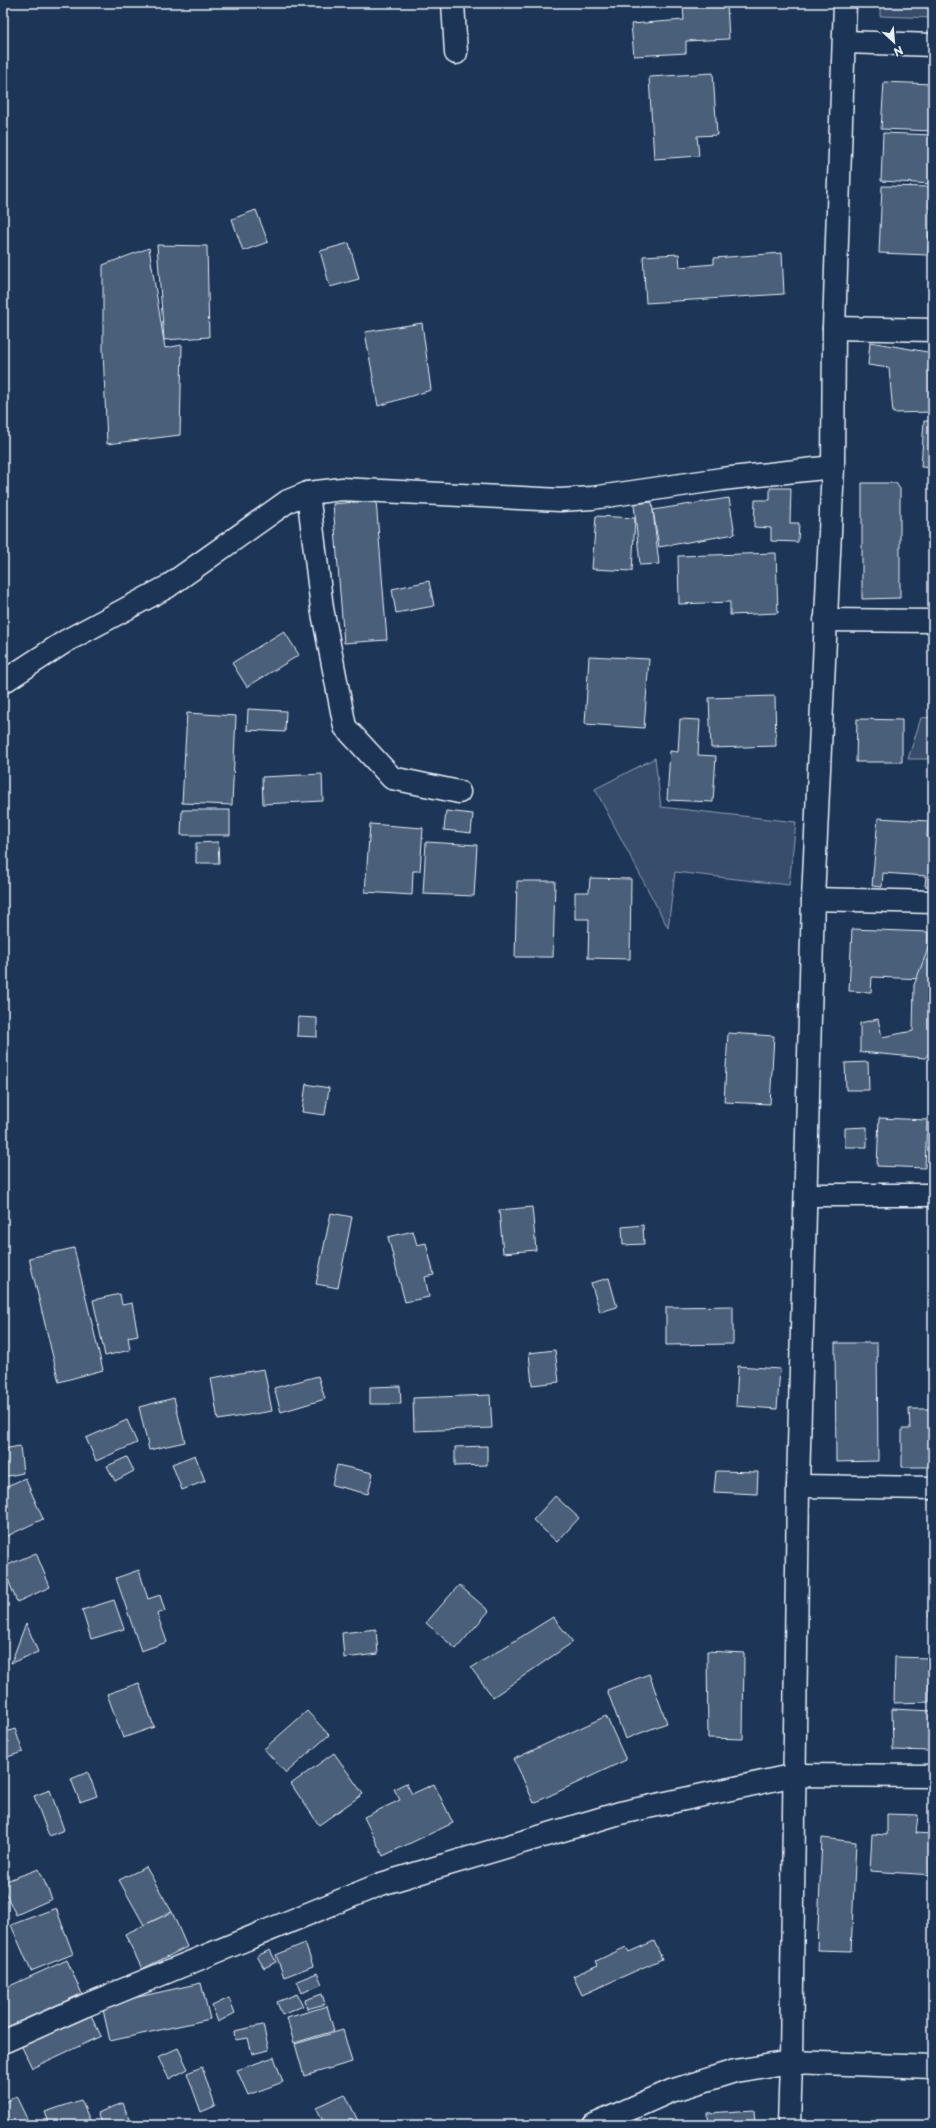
<svg xmlns="http://www.w3.org/2000/svg" width="936" height="2128" viewBox="0 0 936 2128" font-family="'Playpen Sans',sans-serif">
<style>
.green{fill:#374d6c;stroke:#909fb2}
.building{fill:#495e7a;stroke:#e8f1f8}
.lines{fill:none;stroke-linecap:round;stroke-linejoin:round}
.minor-casing{stroke:#e8f1f8;stroke-width:25}
.minor{stroke:#1d3557;stroke-width:22}
</style>
<rect width="100%" height="100%" fill="#1d3557"/>
<filter id="ink" filterUnits="userSpaceOnUse"><feTurbulence type="fractalNoise" baseFrequency=".025" numOctaves="2"/><feDisplacementMap in="SourceGraphic" scale="8" xChannelSelector="R" yChannelSelector="G"/><feConvolveMatrix kernelMatrix="1 2 1 2 8 2 1 2 1" color-interpolation-filters="sRGB"/></filter>
<g filter="url(#ink)">
<g class="green">
<polygon points="880,3 933,3 933,18 880,16"/>
<polygon points="933,717 933,759 908,759 921,718"/>
<polygon points="655,758 661,807 796,822 789,885 675,872 668,928 595,789"/>
</g>
<g class="building">
<polygon points="694,3 727,3 729,39 686,41 686,53 634,56 631,24 684,20 683,5 694,5"/>
<polygon points="713,73 717,135 697,136 699,156 654,159 649,77"/>
<polygon points="884,82 933,84 933,131 881,129"/>
<polygon points="883,133 933,135 933,184 881,181"/>
<polygon points="882,186 931,187 930,213 933,214 933,232 929,232 928,255 879,253"/>
<polygon points="256,210 268,242 243,251 232,219"/>
<polygon points="349,243 359,279 330,287 320,251"/>
<polygon points="157,245 207,246 209,337 164,340"/>
<polygon points="149,248 165,348 182,345 180,435 107,444 103,350 103,265"/>
<polygon points="782,253 784,294 646,303 643,256 679,254 680,267 714,264 714,258"/>
<polygon points="422,323 431,390 378,406 365,332"/>
<polygon points="870,342 933,353 933,412 893,413 889,368 868,365"/>
<polygon points="924,421 933,421 933,468 921,467"/>
<polygon points="862,483 896,483 900,489 900,598 862,599"/>
<polygon points="770,488 791,488 790,523 799,523 798,542 771,541 771,528 754,527 755,500 770,500"/>
<polygon points="729,498 735,534 659,547 653,510"/>
<polygon points="376,500 387,640 344,643 333,504"/>
<polygon points="652,502 659,564 640,565 634,504"/>
<polygon points="596,516 635,518 632,571 592,569"/>
<polygon points="776,553 778,613 730,615 730,602 679,604 678,556"/>
<polygon points="429,581 434,606 396,613 392,589"/>
<polygon points="284,631 299,655 247,687 232,663"/>
<polygon points="589,656 649,659 644,728 585,724"/>
<rect x="930" y="659" width="3" height="44"/>
<polygon points="775,696 776,746 711,748 709,698"/>
<polygon points="248,709 286,711 285,732 247,730"/>
<polygon points="187,713 236,716 232,805 182,803"/>
<polygon points="680,719 700,720 698,755 716,756 713,802 667,800 670,751 678,752"/>
<polygon points="857,719 902,720 902,762 856,762"/>
<polygon points="322,774 323,801 263,804 262,777"/>
<polygon points="182,810 230,810 230,835 181,835"/>
<polygon points="446,811 473,814 471,833 444,830"/>
<polygon points="878,818 928,821 927,837 933,837 933,887 925,886 926,876 883,873 882,887 872,886"/>
<polygon points="370,824 423,828 420,871 413,871 412,895 365,892"/>
<polygon points="218,842 219,863 196,863 196,843"/>
<polygon points="426,842 477,845 474,896 423,894"/>
<polygon points="590,878 631,879 630,959 588,958 589,919 575,919 575,892 589,892"/>
<polygon points="517,881 555,881 553,957 515,957"/>
<polygon points="852,929 928,932 926,979 872,977 871,992 849,991"/>
<polygon points="933,936 933,1049 925,1058 860,1052 860,1023 878,1019 882,1037 913,1031 914,985"/>
<polygon points="298,1017 317,1018 317,1037 297,1036"/>
<polygon points="728,1033 774,1036 770,1104 724,1102"/>
<polygon points="868,1062 869,1090 846,1090 845,1063"/>
<polygon points="306,1084 329,1088 325,1115 302,1112"/>
<polygon points="879,1118 927,1120 925,1168 877,1166"/>
<polygon points="867,1127 867,1147 845,1147 845,1128"/>
<polygon points="532,1207 536,1250 503,1253 499,1210"/>
<polygon points="331,1213 352,1217 338,1288 316,1284"/>
<polygon points="643,1225 644,1244 623,1245 622,1227"/>
<polygon points="413,1231 417,1245 426,1243 434,1275 425,1277 429,1297 405,1302 388,1237"/>
<polygon points="74,1248 103,1370 59,1382 29,1258"/>
<polygon points="609,1278 617,1307 600,1312 591,1283"/>
<polygon points="120,1294 122,1305 132,1303 138,1335 128,1337 130,1350 105,1356 93,1300"/>
<polygon points="733,1306 733,1344 666,1345 666,1307"/>
<polygon points="835,1343 877,1343 878,1461 836,1462"/>
<polygon points="555,1350 559,1382 532,1385 529,1353"/>
<polygon points="738,1366 780,1369 777,1409 736,1406"/>
<polygon points="264,1369 272,1411 218,1420 211,1378"/>
<polygon points="318,1376 325,1399 281,1412 274,1388"/>
<polygon points="400,1386 401,1404 370,1404 370,1387"/>
<polygon points="490,1395 492,1428 414,1431 413,1398"/>
<polygon points="174,1398 185,1442 149,1450 139,1407"/>
<polygon points="909,1409 933,1409 933,1467 902,1467 902,1429 910,1429"/>
<polygon points="127,1420 137,1443 96,1461 86,1438"/>
<polygon points="20,1446 23,1473 3,1477 3,1449"/>
<polygon points="487,1446 487,1465 455,1466 455,1447"/>
<polygon points="195,1455 205,1481 182,1490 172,1464"/>
<polygon points="127,1457 134,1471 115,1481 107,1466"/>
<polygon points="337,1465 373,1473 368,1494 332,1485"/>
<polygon points="716,1471 758,1472 757,1494 714,1492"/>
<polygon points="25,1478 43,1519 5,1537 3,1532 3,1488"/>
<polygon points="555,1496 579,1518 557,1542 533,1520"/>
<polygon points="36,1553 50,1587 17,1602 3,1567"/>
<polygon points="139,1570 148,1599 160,1595 165,1611 157,1614 167,1642 141,1651 116,1578"/>
<polygon points="933,1572 933,1618 929,1617"/>
<polygon points="459,1585 489,1611 456,1649 426,1623"/>
<polygon points="114,1600 124,1629 91,1639 82,1610"/>
<polygon points="553,1617 573,1642 493,1697 471,1668"/>
<polygon points="26,1623 38,1652 11,1663"/>
<polygon points="376,1629 378,1654 344,1658 342,1633"/>
<polygon points="707,1651 744,1653 743,1739 708,1738"/>
<polygon points="895,1657 930,1658 929,1702 894,1703"/>
<polygon points="649,1674 667,1723 625,1739 607,1690"/>
<polygon points="139,1683 154,1727 123,1738 107,1694"/>
<polygon points="892,1709 933,1711 933,1751 893,1750"/>
<polygon points="307,1711 329,1735 286,1773 264,1749"/>
<polygon points="606,1716 626,1760 534,1803 514,1759"/>
<polygon points="15,1729 23,1752 4,1758 3,1733"/>
<polygon points="334,1753 363,1794 319,1825 291,1784"/>
<polygon points="88,1772 97,1796 80,1802 71,1779"/>
<polygon points="406,1783 412,1794 434,1784 453,1823 383,1856 364,1817 400,1800 394,1789"/>
<polygon points="50,1790 64,1830 49,1836 34,1796"/>
<polygon points="887,1814 918,1815 916,1833 933,1834 933,1875 870,1871 872,1834 887,1835"/>
<polygon points="822,1838 856,1842 851,1951 817,1950"/>
<polygon points="146,1867 172,1912 144,1925 119,1880"/>
<polygon points="39,1869 52,1899 16,1915 3,1888 3,1882"/>
<polygon points="56,1908 73,1954 31,1971 11,1925"/>
<polygon points="172,1912 187,1947 142,1969 125,1934"/>
<polygon points="654,1941 662,1959 582,1995 573,1976 598,1965 596,1961 626,1947 629,1952"/>
<polygon points="305,1943 313,1966 284,1977 276,1955"/>
<polygon points="270,1950 276,1962 264,1968 257,1956"/>
<polygon points="67,1960 82,1994 3,2029 3,1989"/>
<polygon points="317,1973 322,1984 302,1993 297,1981"/>
<polygon points="201,1983 210,2019 110,2041 102,2005"/>
<polygon points="297,1994 303,2006 282,2015 277,2002"/>
<polygon points="322,1994 325,2004 307,2009 305,2000"/>
<polygon points="229,1998 235,2013 218,2022 212,2006"/>
<polygon points="327,2006 334,2031 294,2043 287,2018"/>
<polygon points="90,2013 101,2036 32,2068 21,2045"/>
<polygon points="263,2025 269,2050 252,2054 248,2038 235,2040 234,2031"/>
<polygon points="343,2030 352,2062 304,2076 295,2044"/>
<polygon points="178,2048 188,2069 169,2079 158,2057"/>
<polygon points="274,2057 283,2082 248,2095 237,2070"/>
<polygon points="202,2067 215,2106 201,2112 187,2073"/>
<polygon points="345,2094 360,2125 325,2125 316,2107"/>
<polygon points="16,2096 30,2125 3,2125 3,2103"/>
<polygon points="81,2100 92,2125 50,2125 45,2112"/>
<polygon points="123,2103 131,2125 102,2125 97,2113"/>
<polygon points="754,2110 755,2125 709,2125 708,2113"/>
</g>
<g class="lines">
<defs>
<g id="minor">
<polyline points="453,3 456,53"/>
<polyline points="845,42 933,45"/>
<polyline points="834,328 933,330"/>
<polyline points="308,493 322,608 345,727 392,778 459,792"/>
<polyline points="825,620 933,621"/>
<polyline points="3,682 66,641 167,587 288,501 308,493 342,489 560,500 592,498 722,479 833,467"/>
<polyline points="813,899 933,902"/>
<polyline points="806,1195 933,1195"/>
<polyline points="798,1486 933,1488"/>
<polyline points="3,2042 84,2006 381,1884 620,1813 795,1775 933,1776"/>
<polyline points="594,2125 671,2091 735,2071 791,2062 933,2067"/>
<polyline points="789,2125 791,2062 798,1486 813,899 833,467 834,328 845,3"/>
</g>
</defs>
<use href="#minor" class="minor-casing"/>
<use href="#minor" class="minor"/>
</g>
</g>
<rect width="936" height="2128" fill="none" stroke="#1d3557" stroke-width="16"/>
<rect x="8" y="8" width="920" height="2112" fill="none" stroke="#e8f1f8" stroke-width="1.5" filter="url(#ink)"/>
<g transform="translate(894 42) rotate(154)" stroke="#1d3557" stroke-width="3" paint-order="stroke">
<path d="M0-3L7 15L0 10L-7 15Z" fill="#e8f1f8"/>
<text y="-6" font-size="11" font-weight="bold" text-anchor="middle" fill="#e8f1f8">N</text>
</g>
</svg>
